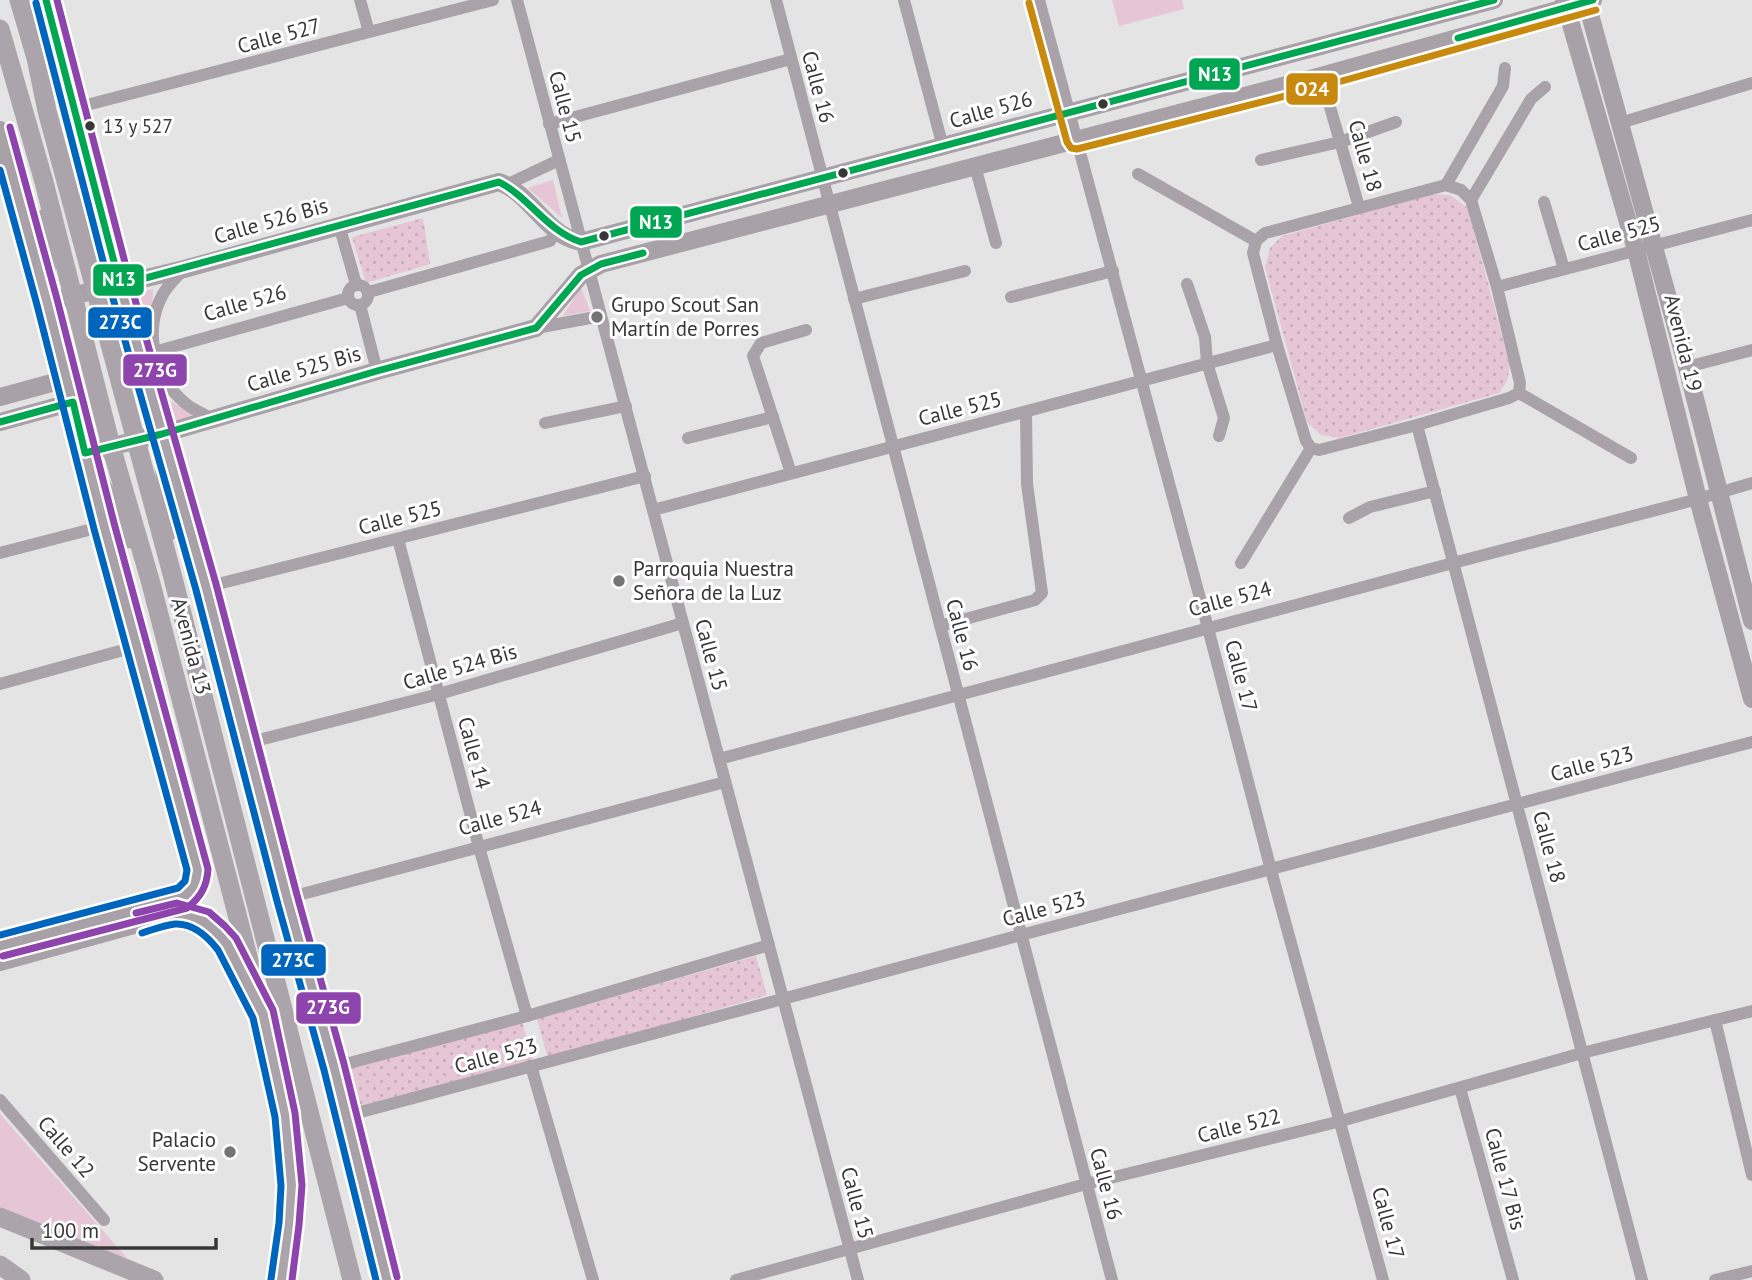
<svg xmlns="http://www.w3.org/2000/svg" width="1752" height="1280" viewBox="0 0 1752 1280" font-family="'PT Sans',sans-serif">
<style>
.grass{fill:#e6c6d6}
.park{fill:url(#park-dots)}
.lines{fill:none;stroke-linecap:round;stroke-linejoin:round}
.street{stroke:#a9a2a9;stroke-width:12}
.secondary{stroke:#a8a1a8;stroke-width:18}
.primary{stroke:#aba4ab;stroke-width:19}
.bus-1-casing{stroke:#fff;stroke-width:12}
.bus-2-casing{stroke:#fff;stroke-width:12}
.bus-3-casing{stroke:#fff;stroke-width:12}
.bus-4-casing{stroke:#fff;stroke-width:12}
.bus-1{stroke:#00a651;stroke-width:7}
.bus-2{stroke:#0065bd;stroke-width:7}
.bus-3{stroke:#8e44ad;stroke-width:7}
.bus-4{stroke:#c78a0e;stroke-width:7}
.bus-dot{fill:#383738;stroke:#fff;stroke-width:2.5}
.poi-dot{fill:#757475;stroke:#fff;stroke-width:2.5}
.labels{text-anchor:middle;stroke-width:6;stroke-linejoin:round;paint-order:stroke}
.bus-label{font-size:19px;fill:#383738;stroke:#fff;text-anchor:start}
.street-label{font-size:21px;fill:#383738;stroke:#fff}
.poi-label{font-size:21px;fill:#383738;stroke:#fff;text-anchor:start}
.line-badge{stroke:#fff;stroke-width:2.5}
.badge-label{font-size:19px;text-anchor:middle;font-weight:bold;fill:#fff}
</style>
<defs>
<pattern id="park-dots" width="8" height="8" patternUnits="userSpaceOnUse" patternTransform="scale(1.75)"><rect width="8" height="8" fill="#e6c6d6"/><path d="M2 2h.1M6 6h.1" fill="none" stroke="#c6abb8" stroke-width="1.8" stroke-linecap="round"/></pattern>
</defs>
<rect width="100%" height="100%" fill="#e5e4e5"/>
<g class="grass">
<polygon points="1112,0 1182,0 1184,9 1119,26"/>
<polygon points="553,180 562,218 528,188"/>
<polygon points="581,287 590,311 563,316"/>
<polygon points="153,289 151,350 162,395 194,416 167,423 131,294"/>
<polygon points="0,1114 128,1259 0,1208"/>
</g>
<g class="park">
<polygon points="1432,194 1450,195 1468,208 1510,366 1507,381 1499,393 1340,438 1321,435 1307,422 1265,267 1270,248 1282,236"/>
<polygon points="423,218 430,264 366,283 352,237"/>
<polygon points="756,956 767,995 548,1059 537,1019"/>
<polygon points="522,1021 533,1060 353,1109 342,1070"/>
</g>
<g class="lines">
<g class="street">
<polyline points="360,0 369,32"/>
<polyline points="517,0 858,1280"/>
<polyline points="776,0 1112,1280"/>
<polyline points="904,0 943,147"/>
<polyline points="1039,0 1208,628 1271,870 1383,1280"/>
<polyline points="1321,76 1359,207"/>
<polyline points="75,108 493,0"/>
<polyline points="1620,123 1752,83"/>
<polyline points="549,124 791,59"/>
<polyline points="1261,160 1340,142 1396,122"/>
<polyline points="975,166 996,243"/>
<polyline points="1138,174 1256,241"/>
<polyline points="506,185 559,160"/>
<polygon points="1446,185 1461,190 1471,200 1497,287 1520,383 1519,393 1509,398 1417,425 1319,450 1311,448 1306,441 1277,345 1253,253 1256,241 1265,233"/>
<polyline points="1446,185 1503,86 1505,68"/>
<polyline points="1471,200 1531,99 1545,87"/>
<polyline points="1544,202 1564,269"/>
<polyline points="339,225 356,284"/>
<path d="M184 269C177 277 168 285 163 294 143 330 154 377 185 403 193 410 204 414 213 419"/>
<polyline points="1187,284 1205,337 1207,363 1224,418 1219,436"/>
<circle cx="358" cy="295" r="10"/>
<polyline points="1497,287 1752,220"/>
<polyline points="369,292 550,241 556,231"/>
<polyline points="1011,297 1113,271"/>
<polyline points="854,299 965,271"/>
<polyline points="360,305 377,371"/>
<polyline points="536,328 601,316"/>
<polyline points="154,352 348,298"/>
<polyline points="1687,367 1752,350"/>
<polyline points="1519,393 1631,458"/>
<polyline points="545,423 626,406"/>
<polyline points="1417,425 1642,1280"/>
<polyline points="688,438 773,417"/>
<polyline points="791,473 753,356 761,343 806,330"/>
<polyline points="653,510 1277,345"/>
<polyline points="1349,518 1370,507 1435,491"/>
<polyline points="398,539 479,847 527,1016"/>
<polyline points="0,553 104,526"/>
<polyline points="1241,563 1311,448"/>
<polyline points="206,587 645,476"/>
<polyline points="940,626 1035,600 1042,593 1027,484 1026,412"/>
<polyline points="0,684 138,646"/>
<polyline points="247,743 439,694 683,623"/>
<polyline points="719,759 1453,563 1698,499 1752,483"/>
<polyline points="287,898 725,782"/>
<polyline points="1715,1020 1752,1175"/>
<polyline points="531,1066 593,1280"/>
<polyline points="334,1067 527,1016 769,945"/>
<polyline points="1460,1088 1513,1280"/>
<polyline points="0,1100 104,1220"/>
<polyline points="346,1116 1021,935 1752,742"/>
<polyline points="736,1280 1086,1184 1341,1121 1582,1053 1752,1011"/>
<polyline points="1715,1280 1752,1271"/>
</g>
<g class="secondary">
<polyline points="46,0 120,285 206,587 287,898 334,1067 387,1280"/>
<polyline points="1564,0 1636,250 1698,499 1752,699"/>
<polyline points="1586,0 1687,367 1752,621"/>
<path d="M0 130 47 302 104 526 198 869C198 883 193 890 183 898L0 946"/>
<path d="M47 302 184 269 499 182C532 194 546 236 581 242L1494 0"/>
<polyline points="0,397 66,379"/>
<polyline points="0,422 73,402"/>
<polyline points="85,453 162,434 377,371 536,328 581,275 601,264 1321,76 1593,0"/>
<path d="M0 962 177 913C185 915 195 917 203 921 229 935 240 970 253 994"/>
</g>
<g class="primary">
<polyline points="19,0 36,58 47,111 172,574 352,1280"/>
<polyline points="0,29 44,182 111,446 150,580 263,1014 281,1090 288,1139 292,1186 289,1224 281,1280"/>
<polyline points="81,204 120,285"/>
<polyline points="45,218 47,302"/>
<polyline points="162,434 169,531"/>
<polyline points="85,453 129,539"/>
<polyline points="0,1217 154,1280"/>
<polyline points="0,1265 21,1280"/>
</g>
<defs>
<g id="bus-1">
<path d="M46 0 120 285 499 182C530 198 547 231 581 242L1494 0"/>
<polyline points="1458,38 1593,0"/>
<polyline points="0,422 73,402 85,453 162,434 377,371 536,328 581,275 601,264 643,253"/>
</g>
<g id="bus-2">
<polyline points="36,3 110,288 196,590 277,901 324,1070 376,1280"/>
<polyline points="0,170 37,305 94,529 187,870 185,881 178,888 0,935"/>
<path d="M142 933C152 930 164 925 175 924 193 923 208 937 218 950L253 1018 275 1117 281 1186 279 1223 271 1279"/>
</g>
<g id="bus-3">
<polyline points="57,0 130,282 216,584 297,895 344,1064 397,1277"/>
<polyline points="136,913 177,903 209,912 225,926 236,938 273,1010 295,1113 302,1185 299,1225 292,1280"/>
<path d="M3 956 187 908C201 897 207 886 208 869L114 523 57 299 10 127"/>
</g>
<polyline id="bus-4" points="1029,3 1067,142 1071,148 1077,149 1324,86 1596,10"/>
</defs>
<use href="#bus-1" class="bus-1-casing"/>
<use href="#bus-2" class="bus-2-casing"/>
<use href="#bus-3" class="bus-3-casing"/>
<use href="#bus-4" class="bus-4-casing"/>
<use href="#bus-1" class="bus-1"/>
<use href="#bus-2" class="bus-2"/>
<use href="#bus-3" class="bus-3"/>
<use href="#bus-4" class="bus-4"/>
</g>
<g class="bus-dot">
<circle cx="1103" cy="104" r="6"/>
<circle cx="90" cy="126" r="6"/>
<circle cx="843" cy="173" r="6"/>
<circle cx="604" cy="236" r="6"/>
</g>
<g class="poi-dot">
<circle cx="597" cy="317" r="7"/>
<circle cx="619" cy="581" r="7"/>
<circle cx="230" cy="1152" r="7"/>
</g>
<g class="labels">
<g class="bus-label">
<text x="103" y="133">13 y 527</text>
</g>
<g class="street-label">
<text transform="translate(279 36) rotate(-15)" y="7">Calle 527</text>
<text transform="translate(818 87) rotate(75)" y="7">Calle 16</text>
<text transform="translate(565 107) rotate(75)" y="7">Calle 15</text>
<text transform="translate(991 110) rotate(-16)" y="7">Calle 526</text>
<text transform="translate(1365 156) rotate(74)" y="7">Calle 18</text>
<text transform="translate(271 221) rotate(-16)" y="7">Calle 526 Bis</text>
<text transform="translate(1619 234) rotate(-15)" y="7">Calle 525</text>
<text transform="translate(245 303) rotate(-16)" y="7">Calle 526</text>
<text transform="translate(1683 343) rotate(76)" y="7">Avenida 19</text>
<text transform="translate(304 369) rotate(-16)" y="7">Calle 525 Bis</text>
<text transform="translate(960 409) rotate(-14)" y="7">Calle 525</text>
<text transform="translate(400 518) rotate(-14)" y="7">Calle 525</text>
<text transform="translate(1230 599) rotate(-15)" y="7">Calle 524</text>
<text transform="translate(962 635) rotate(75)" y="7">Calle 16</text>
<text transform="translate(191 646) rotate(75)" y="7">Avenida 13</text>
<text transform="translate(711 655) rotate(75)" y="7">Calle 15</text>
<text transform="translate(460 667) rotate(-16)" y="7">Calle 524 Bis</text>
<text transform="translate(1241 676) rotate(75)" y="7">Calle 17</text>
<text transform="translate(474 753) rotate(75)" y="7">Calle 14</text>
<text transform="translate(1592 764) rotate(-15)" y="7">Calle 523</text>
<text transform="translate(500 818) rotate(-15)" y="7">Calle 524</text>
<text transform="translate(1549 847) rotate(75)" y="7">Calle 18</text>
<text transform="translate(1044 909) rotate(-15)" y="7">Calle 523</text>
<text transform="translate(496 1056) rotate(-15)" y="7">Calle 523</text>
<text transform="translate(1239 1126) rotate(-14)" y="7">Calle 522</text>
<text transform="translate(66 1147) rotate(49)" y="7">Calle 12</text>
<text transform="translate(1505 1179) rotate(75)" y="7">Calle 17 Bis</text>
<text transform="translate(1106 1184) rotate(75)" y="7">Calle 16</text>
<text transform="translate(857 1203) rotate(75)" y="7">Calle 15</text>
<text transform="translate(1388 1223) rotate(75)" y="7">Calle 17</text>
</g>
<g class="poi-label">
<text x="611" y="312">Grupo Scout San<tspan x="611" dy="24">Martín de Porres</tspan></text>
<text x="633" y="576">Parroquia Nuestra<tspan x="633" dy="24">Señora de la Luz</tspan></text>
<text x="216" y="1147" text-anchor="end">Palacio<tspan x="216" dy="24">Servente</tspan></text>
</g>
</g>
<g class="line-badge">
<rect x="1188" y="57" width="53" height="34" rx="7" fill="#00a651"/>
<rect x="1285" y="72" width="54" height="34" rx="7" fill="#c78a0e"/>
<rect x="629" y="205" width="54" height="34" rx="7" fill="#00a651"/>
<rect x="92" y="263" width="53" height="34" rx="7" fill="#00a651"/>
<rect x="87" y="306" width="66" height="33" rx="7" fill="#0065bd"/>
<rect x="122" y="353" width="66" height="34" rx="7" fill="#8e44ad"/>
<rect x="260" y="943" width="67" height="34" rx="7" fill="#0065bd"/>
<rect x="295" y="991" width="67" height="34" rx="7" fill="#8e44ad"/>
</g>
<g class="badge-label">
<text x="1215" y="81">N13</text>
<text x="1312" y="96">O24</text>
<text x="656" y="229">N13</text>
<text x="119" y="286">N13</text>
<text x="120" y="329">273C</text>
<text x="155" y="377">273G</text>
<text x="293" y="967">273C</text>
<text x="328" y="1014">273G</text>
</g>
<path d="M32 1238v10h184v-10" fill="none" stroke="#383738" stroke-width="3.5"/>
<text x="42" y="1238" font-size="21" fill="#383738" stroke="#ffffff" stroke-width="5" paint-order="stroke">100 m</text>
</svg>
